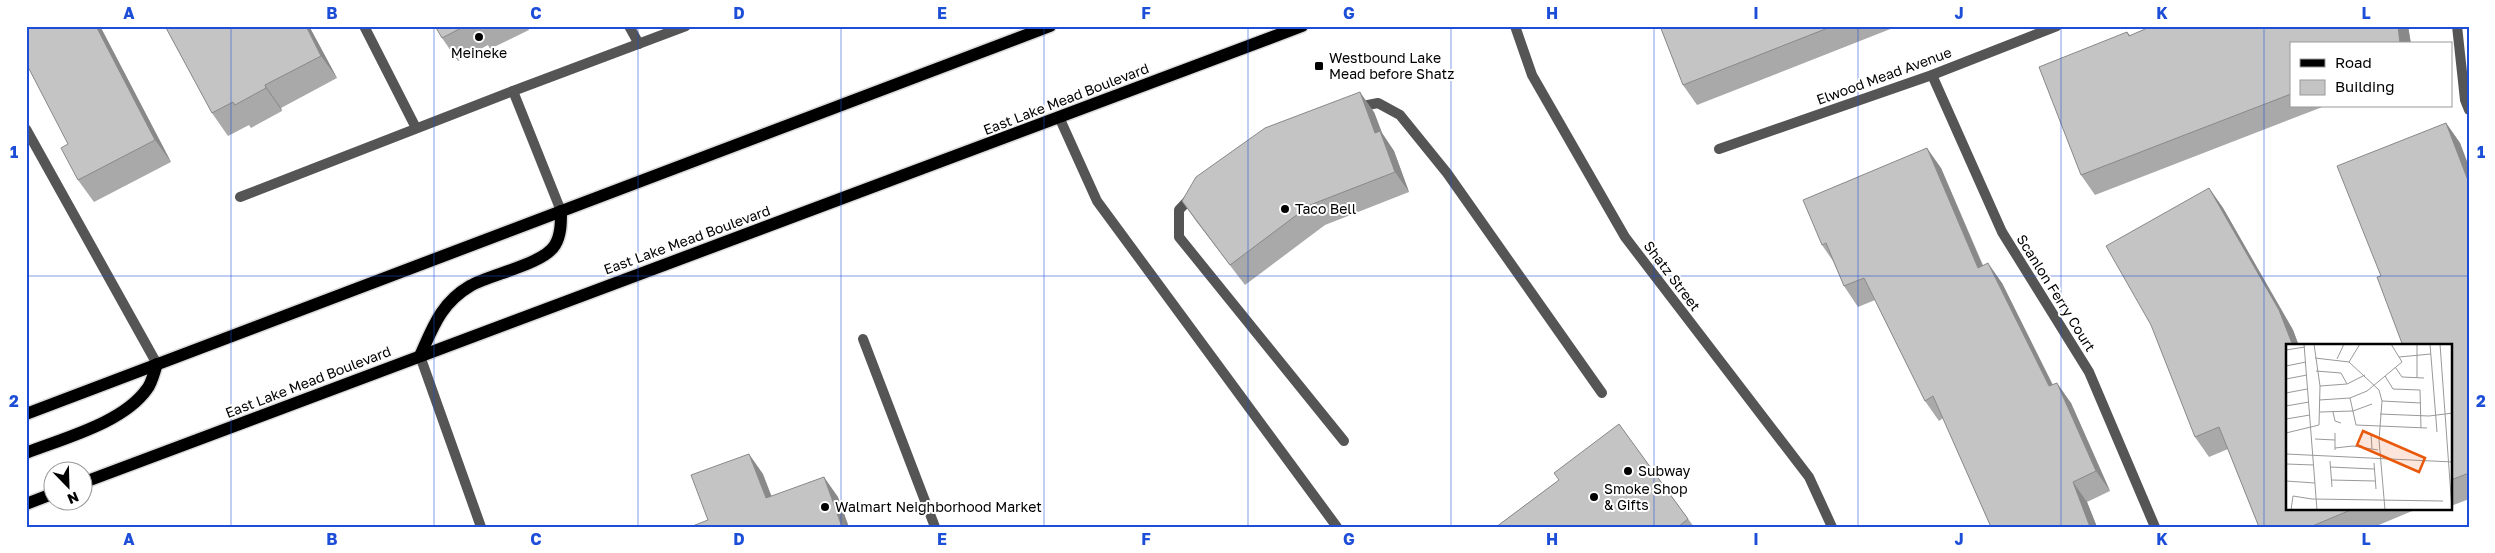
<svg xmlns="http://www.w3.org/2000/svg" width="2495" height="553" viewBox="0 0 2495 553" font-family="'Golos Text',sans-serif">
<style>
.lines{fill:none;stroke-linecap:round;stroke-linejoin:round}
.primary-casing{stroke:#dbdbdb;stroke-width:15}
.service{stroke:#555;stroke-width:10}
.minor{stroke:#555;stroke-width:10}
.primary{stroke:#000;stroke-width:12}
.wall{fill:#a9a9a9}
.shaded-wall{fill:#898989}
.building{fill:#c4c4c4;stroke:#898989}
.grid{fill:none;stroke:#1d4ed8;stroke-width:1;stroke-opacity:0.55}
.poi-dot{fill:#000;stroke:#fff;stroke-width:2}
.labels{text-anchor:middle;stroke-width:4;stroke-linejoin:round;paint-order:stroke}
.poi-label{font-size:14px;fill:#000;stroke:#fff;text-anchor:start}
.street-label{font-size:14px;fill:#000;stroke:#fff}
.inset-road{fill:none;stroke:#999;stroke-width:1}
.view{fill:#e8590c;fill-opacity:0.15;stroke:#e8590c;stroke-width:2.5}
.inset-edge{fill:none;stroke:#000;stroke-width:2.5}
.neatline{fill:none;stroke:#1d4ed8;stroke-width:2}
.grid-label{font-size:16px;text-anchor:middle;font-weight:bold;fill:#1d4ed8}
</style>
<rect width="100%" height="100%" fill="#fff"/>
<g class="lines">
<defs>
<g id="primary">
<path d="M420 356C433 327 441 303 470 286 491 274 544 264 555 245 561 235 561 223 561 211"/>
<polyline points="26,414 1050,26"/>
<path d="M26 453C64 438 123 423 147 389 152 383 154 372 157 364"/>
<polyline points="82,483 1302,26"/>
<polyline points="26,504 52,494"/>
</g>
</defs>
<use href="#primary" class="primary-casing"/>
<g class="service">
<polyline points="364,26 416,128"/>
<polyline points="629,26 639,44"/>
<polyline points="513,91 686,26"/>
<polyline points="1358,107 1378,103 1400,115 1447,173 1602,393"/>
<polyline points="1059,117 1097,201 1337,527"/>
<polyline points="26,129 157,364"/>
<polyline points="1193,195 1179,210 1179,237 1344,441"/>
<polyline points="240,197 513,91 561,211"/>
<polyline points="863,339 935,527"/>
<polyline points="420,356 481,527"/>
</g>
<g class="minor">
<polyline points="1515,26 1532,75 1625,237 1809,477 1832,527"/>
<polyline points="2457,26 2465,100 2469,110"/>
<polyline points="1932,75 2002,232 2089,372 2155,527"/>
<polyline points="1719,149 1932,75 2057,26"/>
</g>
<use href="#primary" class="primary"/>
</g>
<g class="wall">
<polygon points="26,26 100,26 171,162 94,202 78,180 68,144"/>
<polygon points="165,26 309,26 337,78 281,108 282,111 251,128 249,125 228,136 212,113"/>
<polygon points="435,26 527,26 529,30 490,49 488,45 458,61 442,38"/>
<polygon points="1660,26 1898,26 1697,105 1683,85"/>
<polygon points="2408,26 2411,44 2291,44 2291,106 2325,106 2095,195 2081,175 2127,32 2130,35"/>
<polygon points="1374,112 1382,133 1394,151 1409,192 1325,225 1245,285 1196,221 1182,201"/>
<polygon points="2446,123 2460,143 2469,167 2469,499 2451,506 2451,346 2381,276"/>
<polygon points="1941,168 1983,265 2002,283 2053,385 2071,403 2110,491 2087,502 2097,527 1991,527 1943,418 1939,421 1925,401 1875,300 1858,307 1844,286 1833,261 1822,245"/>
<polygon points="2209,188 2223,208 2293,330 2299,346 2288,346 2288,509 2417,509 2374,527 2259,527 2228,449 2209,457 2195,437"/>
<polygon points="1619,424 1694,527 1496,527 1559,480"/>
</g>
<g class="shaded-wall">
<polygon points="96,26 100,26 171,162 155,140"/>
<polygon points="306,26 309,26 337,78 321,56"/>
<polygon points="2398,26 2408,26 2411,44 2400,44"/>
<polygon points="265,85 281,108 282,111 266,88"/>
<polygon points="1360,92 1374,112 1382,133 1394,151 1409,192 1395,172 1375,133"/>
<polygon points="2446,123 2460,143 2469,167 2469,183"/>
<polygon points="1927,148 1941,168 1992,288 1978,268"/>
<polygon points="2209,188 2223,208 2293,330 2299,346 2293,346"/>
<polygon points="1988,263 2002,283 2063,406 2049,386"/>
<polygon points="2057,383 2071,403 2110,491 2096,471"/>
<polygon points="749,454 763,474 780,518 766,498"/>
<polygon points="824,477 838,497 849,527 842,527"/>
<polygon points="2073,482 2087,502 2097,527 2090,527"/>
</g>
<g class="building">
<polygon points="26,26 96,26 155,140 78,180 61,148 68,144 26,63"/>
<polygon points="165,26 306,26 321,56 265,85 266,88 235,105 233,102 212,113"/>
<polygon points="435,26 465,26 442,38"/>
<polygon points="1660,26 1833,26 1683,85"/>
<polygon points="2152,26 2398,26 2400,44 2291,44 2291,94 2081,175 2039,67 2127,32 2129,36"/>
<polygon points="1360,92 1375,133 1380,131 1395,172 1310,205 1230,265 1182,201 1196,177 1265,128"/>
<polygon points="2446,123 2469,183 2469,473 2451,480 2451,346 2403,346 2377,277 2381,276 2337,166"/>
<polygon points="1927,148 1978,268 1988,263 2049,386 2057,383 2096,471 2073,482 2090,527 1991,527 1933,396 1925,401 1864,278 1844,286 1826,243 1822,245 1803,200"/>
<polygon points="2209,188 2279,310 2293,346 2288,346 2288,509 2353,509 2310,527 2259,527 2219,427 2195,437 2151,325 2106,246"/>
<polygon points="1619,424 1688,519 1678,527 1496,527 1559,480 1554,473"/>
<polygon points="749,454 766,498 824,477 842,527 690,527 708,520 691,475"/>
</g>
<path class="grid" d="M231 26V527M434 26V527M638 26V527M841 26V527M1044 26V527M1248 26V527M1451 26V527M1654 26V527M1858 26V527M2061 26V527M2264 26V527M26 276H2469"/>
<g class="poi-dot">
<circle cx="479" cy="37" r="5"/>
<rect x="1314" y="61" width="10" height="10" rx="2.5"/>
<circle cx="1285" cy="209" r="5"/>
<circle cx="1628" cy="471" r="5"/>
<circle cx="1594" cy="497" r="5"/>
<circle cx="825" cy="507" r="5"/>
</g>
<g class="labels">
<g class="poi-label">
<text x="479" y="58" text-anchor="middle">Meineke</text>
<text x="1329" y="63">Westbound Lake<tspan x="1329" dy="16">Mead before Shatz</tspan></text>
<text x="1295" y="214">Taco Bell</text>
<text x="1638" y="476">Subway</text>
<text x="1604" y="494">Smoke Shop<tspan x="1604" dy="16">&amp; Gifts</tspan></text>
<text x="835" y="512">Walmart Neighborhood Market</text>
</g>
<g class="street-label">
<text transform="translate(1884 76) rotate(-20)" y="5">Elwood Mead Avenue</text>
<text transform="translate(1066 99) rotate(-21)" y="5">East Lake Mead Boulevard</text>
<text transform="translate(687 240) rotate(-20)" y="5">East Lake Mead Boulevard</text>
<text transform="translate(1672 276) rotate(53)" y="5">Shatz Street</text>
<text transform="translate(2056 293) rotate(58)" y="5">Scanlon Ferry Court</text>
<text transform="translate(308 382) rotate(-21)" y="5">East Lake Mead Boulevard</text>
</g>
</g>
<g transform="translate(2286 344)">
<rect width="166" height="166" fill="#fff"/>
<path class="inset-road" d="M18 0 31 166M28 0 34 42M144 0 151 88M154 0 166 166M0 6 19 3M113 13 145 10M29 14 63 18 93 46 96 57 93 96 99 166M51 15 58 0M63 18 74 0M0 22 20 18M109 23 116 33 138 34M30 27 55 29 61 40M99 32 107 45 134 46 135 84M131 34V0M0 35 21 31M34 42 61 40 79 31M0 49 21 45M64 54 70 81 141 84M33 56 64 54 81 47 116 18 105 0M96 57 135 59M0 62 23 58M34 68 67 67 86 60M47 68 49 77 55 79M94 70 143 72 167 69M0 75 24 71M0 89 33 81 34 42M85 90 86 105M29 95 49 96M49 104 67 102 92 106M49 106V89M0 110 167 118M44 117 46 143M88 119 90 145M0 120 28 121M44 123 88 125M45 136 89 137M0 137 29 139M5 166 7 152 26 155 157 157"/>
<path class="view" d="M77 87 139 114 133 128 71 101Z"/>
<rect width="166" height="166" class="inset-edge"/>
</g>
<rect width="2495" height="553" fill="none" stroke="#ffffff" stroke-width="55"/>
<rect x="2290" y="42" width="162" height="65" fill="#ffffff" stroke="#999999"/>
<rect x="2300" y="59" width="25" height="8" fill="#000000" stroke="#999999"/>
<text x="2335" y="68" font-size="15" fill="#000000">Road</text>
<rect x="2300" y="80" width="25" height="15" fill="#c4c4c4" stroke="#999999"/>
<text x="2335" y="92" font-size="15" fill="#000000">Building</text>
<g transform="translate(68 486) rotate(157)"><circle r="24" fill="#ffffff" stroke="#999999"/>
<path d="M0-4L9 19L0 12L-9 19Z" fill="#000000"/>
<text y="-8" font-size="14" font-weight="bold" text-anchor="middle" fill="#000000">N</text>
</g>
<rect x="28" y="28" width="2440" height="498" class="neatline"/>
<g class="grid-label">
<text x="129" y="19">A</text>
<text x="332" y="19">B</text>
<text x="536" y="19">C</text>
<text x="739" y="19">D</text>
<text x="942" y="19">E</text>
<text x="1146" y="19">F</text>
<text x="1349" y="19">G</text>
<text x="1552" y="19">H</text>
<text x="1756" y="19">I</text>
<text x="1959" y="19">J</text>
<text x="2162" y="19">K</text>
<text x="2366" y="19">L</text>
<text x="14" y="158">1</text>
<text x="2481" y="158">1</text>
<text x="14" y="407">2</text>
<text x="2481" y="407">2</text>
<text x="129" y="545">A</text>
<text x="332" y="545">B</text>
<text x="536" y="545">C</text>
<text x="739" y="545">D</text>
<text x="942" y="545">E</text>
<text x="1146" y="545">F</text>
<text x="1349" y="545">G</text>
<text x="1552" y="545">H</text>
<text x="1756" y="545">I</text>
<text x="1959" y="545">J</text>
<text x="2162" y="545">K</text>
<text x="2366" y="545">L</text>
</g>
</svg>
